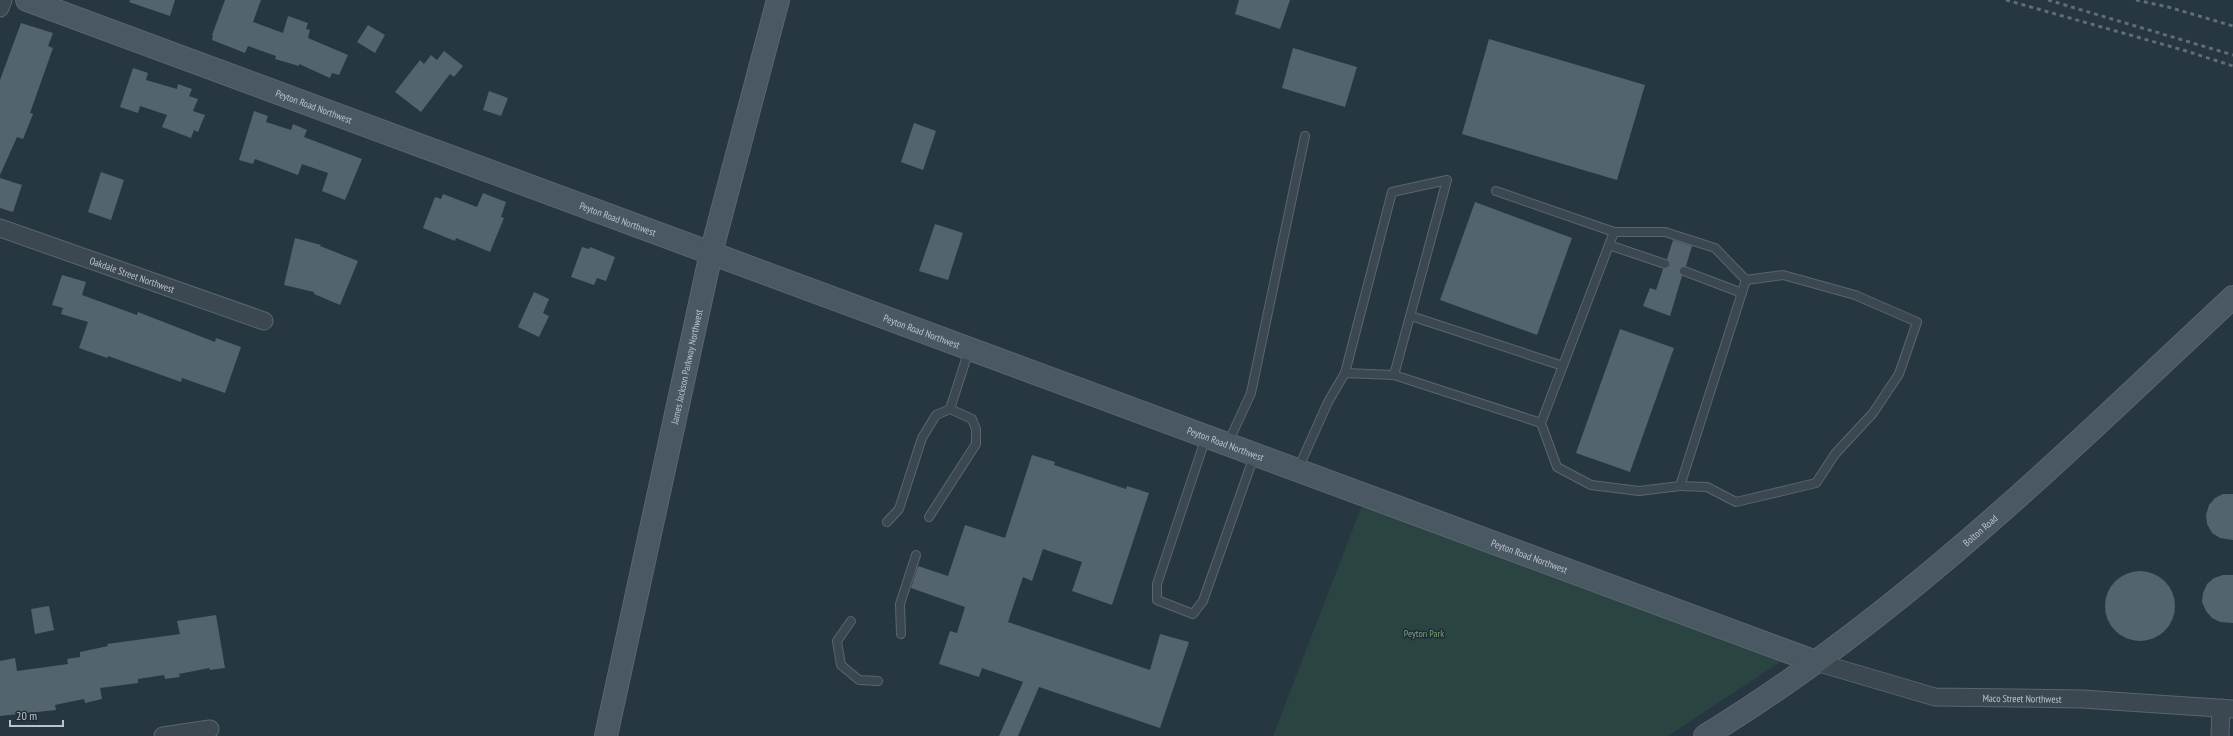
<svg xmlns="http://www.w3.org/2000/svg" width="2233" height="736" viewBox="0 0 2233 736" font-family="'PT Sans Narrow',sans-serif">
<style>
.green{fill:#2a4442}
.building{fill:#53646e}
.lines{fill:none;stroke-linecap:round;stroke-linejoin:round}
.lane-casing{stroke:#5a666e;stroke-width:10}
.street-casing{stroke:#5a666e;stroke-width:19}
.secondary-casing{stroke:#5a666e;stroke-width:24}
.lane{stroke:#3c4851;stroke-width:8}
.street{stroke:#3c4851;stroke-width:17}
.secondary{stroke:#4a5864;stroke-width:22}
.rail{stroke:#5e6d78;stroke-width:3;stroke-dasharray:4 4;stroke-linecap:butt}
.labels{text-anchor:middle;stroke-width:3;stroke-linejoin:round;paint-order:stroke}
.street-label{font-size:10px;fill:#b9c3cb;stroke:#202d36}
.park-label{font-size:10px;fill:#77a07a;stroke:#202d36}
</style>
<rect width="100%" height="100%" fill="#273741"/>
<polygon class="green" points="1364,500 1785,659 1668,736 1273,736"/>
<g class="building">
<polygon points="130,0 175,0 170,16 129,2"/>
<polygon points="225,0 261,0 253,22 283,33 288,16 308,23 306,29 310,30 308,38 348,55 339,75 332,73 330,78 299,64 299,66 275,59 276,56 248,46 245,53 212,40 213,35 212,35"/>
<polygon points="1239,0 1290,0 1280,29 1235,14"/>
<polygon points="21,23 53,33 48,46 53,48 30,113 33,114 23,139 17,137 0,175 0,80"/>
<polygon points="368,25 385,35 375,53 357,42"/>
<polygon points="1489,39 1645,85 1617,180 1462,134"/>
<polygon points="1293,48 1357,67 1345,107 1282,88"/>
<polygon points="444,51 463,66 454,77 450,74 421,112 395,92 420,60 424,64 431,55 437,60"/>
<polygon points="133,68 148,73 146,80 177,89 178,84 192,89 189,96 198,99 193,111 205,115 198,132 194,130 191,138 162,127 167,115 140,106 138,113 120,107"/>
<polygon points="489,91 508,98 501,116 483,110"/>
<polygon points="254,111 268,116 266,122 291,130 293,124 307,130 304,137 362,159 345,200 322,191 328,173 302,164 298,175 255,159 253,164 239,160"/>
<polygon points="914,123 936,131 923,170 901,162"/>
<polygon points="101,172 124,180 111,220 88,212"/>
<polygon points="0,178 22,185 13,212 0,208"/>
<polygon points="483,193 506,202 501,217 504,218 490,252 456,238 455,241 423,228 435,197 441,199 443,194 477,207"/>
<polygon points="1475,202 1572,238 1537,335 1440,300"/>
<polygon points="935,224 963,233 948,280 919,271"/>
<polygon points="295,238 321,245 320,246 358,261 340,305 314,294 314,292 284,285"/>
<polygon points="1673,240 1692,246 1686,266 1679,269 1682,276 1670,316 1643,306 1650,288 1656,290 1663,269 1670,266 1670,263 1667,259"/>
<polygon points="582,247 589,249 590,247 615,257 606,281 597,278 594,285 571,277"/>
<polygon points="62,275 86,282 82,295 137,315 138,312 215,342 216,338 241,347 225,393 182,378 181,382 108,356 107,358 79,348 88,322 61,314 63,308 52,305"/>
<polygon points="534,292 549,299 543,313 549,316 539,337 518,327"/>
<polygon points="1620,329 1674,348 1630,472 1576,453"/>
<polygon points="1032,455 1055,462 1054,465 1126,489 1127,486 1149,493 1112,605 1072,591 1082,562 1043,549 1032,581 1023,577 1008,622 1150,670 1160,634 1189,642 1160,728 1039,687 1018,736 999,736 1023,682 982,668 979,677 939,664 950,631 957,633 965,607 911,588 918,566 948,576 965,525 1005,538"/>
<polygon points="2223,494 2233,494 2233,540 2220,538 2212,533 2207,524 2206,515 2209,505 2215,498"/>
<circle cx="2140" cy="606" r="35"/>
<polygon points="2223,575 2233,575 2233,623 2220,622 2212,618 2206,611 2202,602 2203,593 2207,584 2214,578"/>
<polygon points="49,606 54,630 35,634 31,609"/>
<polygon points="216,615 225,668 210,670 209,668 179,674 180,677 165,679 164,675 138,679 138,683 100,688 102,699 85,703 84,699 69,702 55,705 56,710 0,716 0,661 15,658 17,671 68,664 67,659 80,657 80,652 108,646 107,644 180,634 177,621"/>
</g>
<g class="lines">
<defs>
<g id="lane">
<polyline points="1496,191 1614,232 1665,232 1715,248 1746,280 1680,486 1639,491 1591,485 1557,467 1541,423"/>
<polyline points="1609,245 1665,264"/>
<polyline points="1684,271 1742,293"/>
<polyline points="1411,316 1563,366"/>
<polyline points="1345,373 1392,192 1447,180 1394,375"/>
<polyline points="950,409 969,350"/>
<polyline points="1206,437 1157,584 1157,600 1193,614 1203,601 1254,456"/>
<polyline points="1228,443 1251,393 1305,136"/>
<polyline points="1298,469 1328,402 1345,373 1394,375 1541,423 1614,232"/>
<polyline points="1680,486 1707,487 1736,502 1816,483 1835,454 1873,413 1899,374 1917,322 1855,295 1783,275 1746,280"/>
<polyline points="887,522 899,509 922,438 936,415 950,409 972,419 976,429 976,444 929,517"/>
<polyline points="851,621 837,641 841,665 859,680 878,681"/>
<polyline points="901,634 900,604 916,555"/>
</g>
<g id="street">
<polyline points="0,8 3,0"/>
<path id="s1" d="M0 228 264 321"/>
<path id="s2" d="M1816 662 1935 697 2082 699 2233 709"/>
<polyline points="163,736 210,729"/>
<polyline points="2220,736 2221,708"/>
</g>
<g id="secondary">
<path id="s3" d="M27 0 1816 662"/>
<path id="s4" d="M606 736 711 253 778 0"/>
<path id="s5" d="M1705 736C1902 616 2066 453 2233 297"/>
</g>
</defs>
<use href="#lane" class="lane-casing"/>
<use href="#street" class="street-casing"/>
<use href="#secondary" class="secondary-casing"/>
<use href="#lane" class="lane"/>
<use href="#street" class="street"/>
<use href="#secondary" class="secondary"/>
<g class="rail">
<polyline points="2006,0 2183,50 2233,66"/>
<polyline points="2048,0 2233,55"/>
<polyline points="2136,0 2168,7 2233,26"/>
</g>
</g>
<g class="labels">
<g class="street-label">
<text dy="4" stroke="none"><textPath href="#s3" startOffset="306">Peyton Road Northwest</textPath></text>
<text dy="4" stroke="none"><textPath href="#s3" startOffset="630">Peyton Road Northwest</textPath></text>
<text dy="4" stroke="none"><textPath href="#s1" startOffset="140">Oakdale Street Northwest</textPath></text>
<text dy="4" stroke="none"><textPath href="#s3" startOffset="954">Peyton Road Northwest</textPath></text>
<text dy="4" stroke="none"><textPath href="#s4" startOffset="378">James Jackson Parkway Northwest</textPath></text>
<text dy="4" stroke="none"><textPath href="#s3" startOffset="1278">Peyton Road Northwest</textPath></text>
<text dy="4" stroke="none"><textPath href="#s5" startOffset="344">Bolton Road</textPath></text>
<text dy="4" stroke="none"><textPath href="#s3" startOffset="1602">Peyton Road Northwest</textPath></text>
<text dy="4" stroke="none"><textPath href="#s2" startOffset="211">Maco Street Northwest</textPath></text>
</g>
<g class="park-label">
<text x="1424" y="637">Peyton Park</text>
</g>
</g>
<path d="M10 720v6h53v-6" fill="none" stroke="#b9c3cb" stroke-width="2"/>
<text x="16" y="720" font-size="12" fill="#b9c3cb" stroke="#202d36" stroke-width="3" paint-order="stroke">20 m</text>
</svg>
